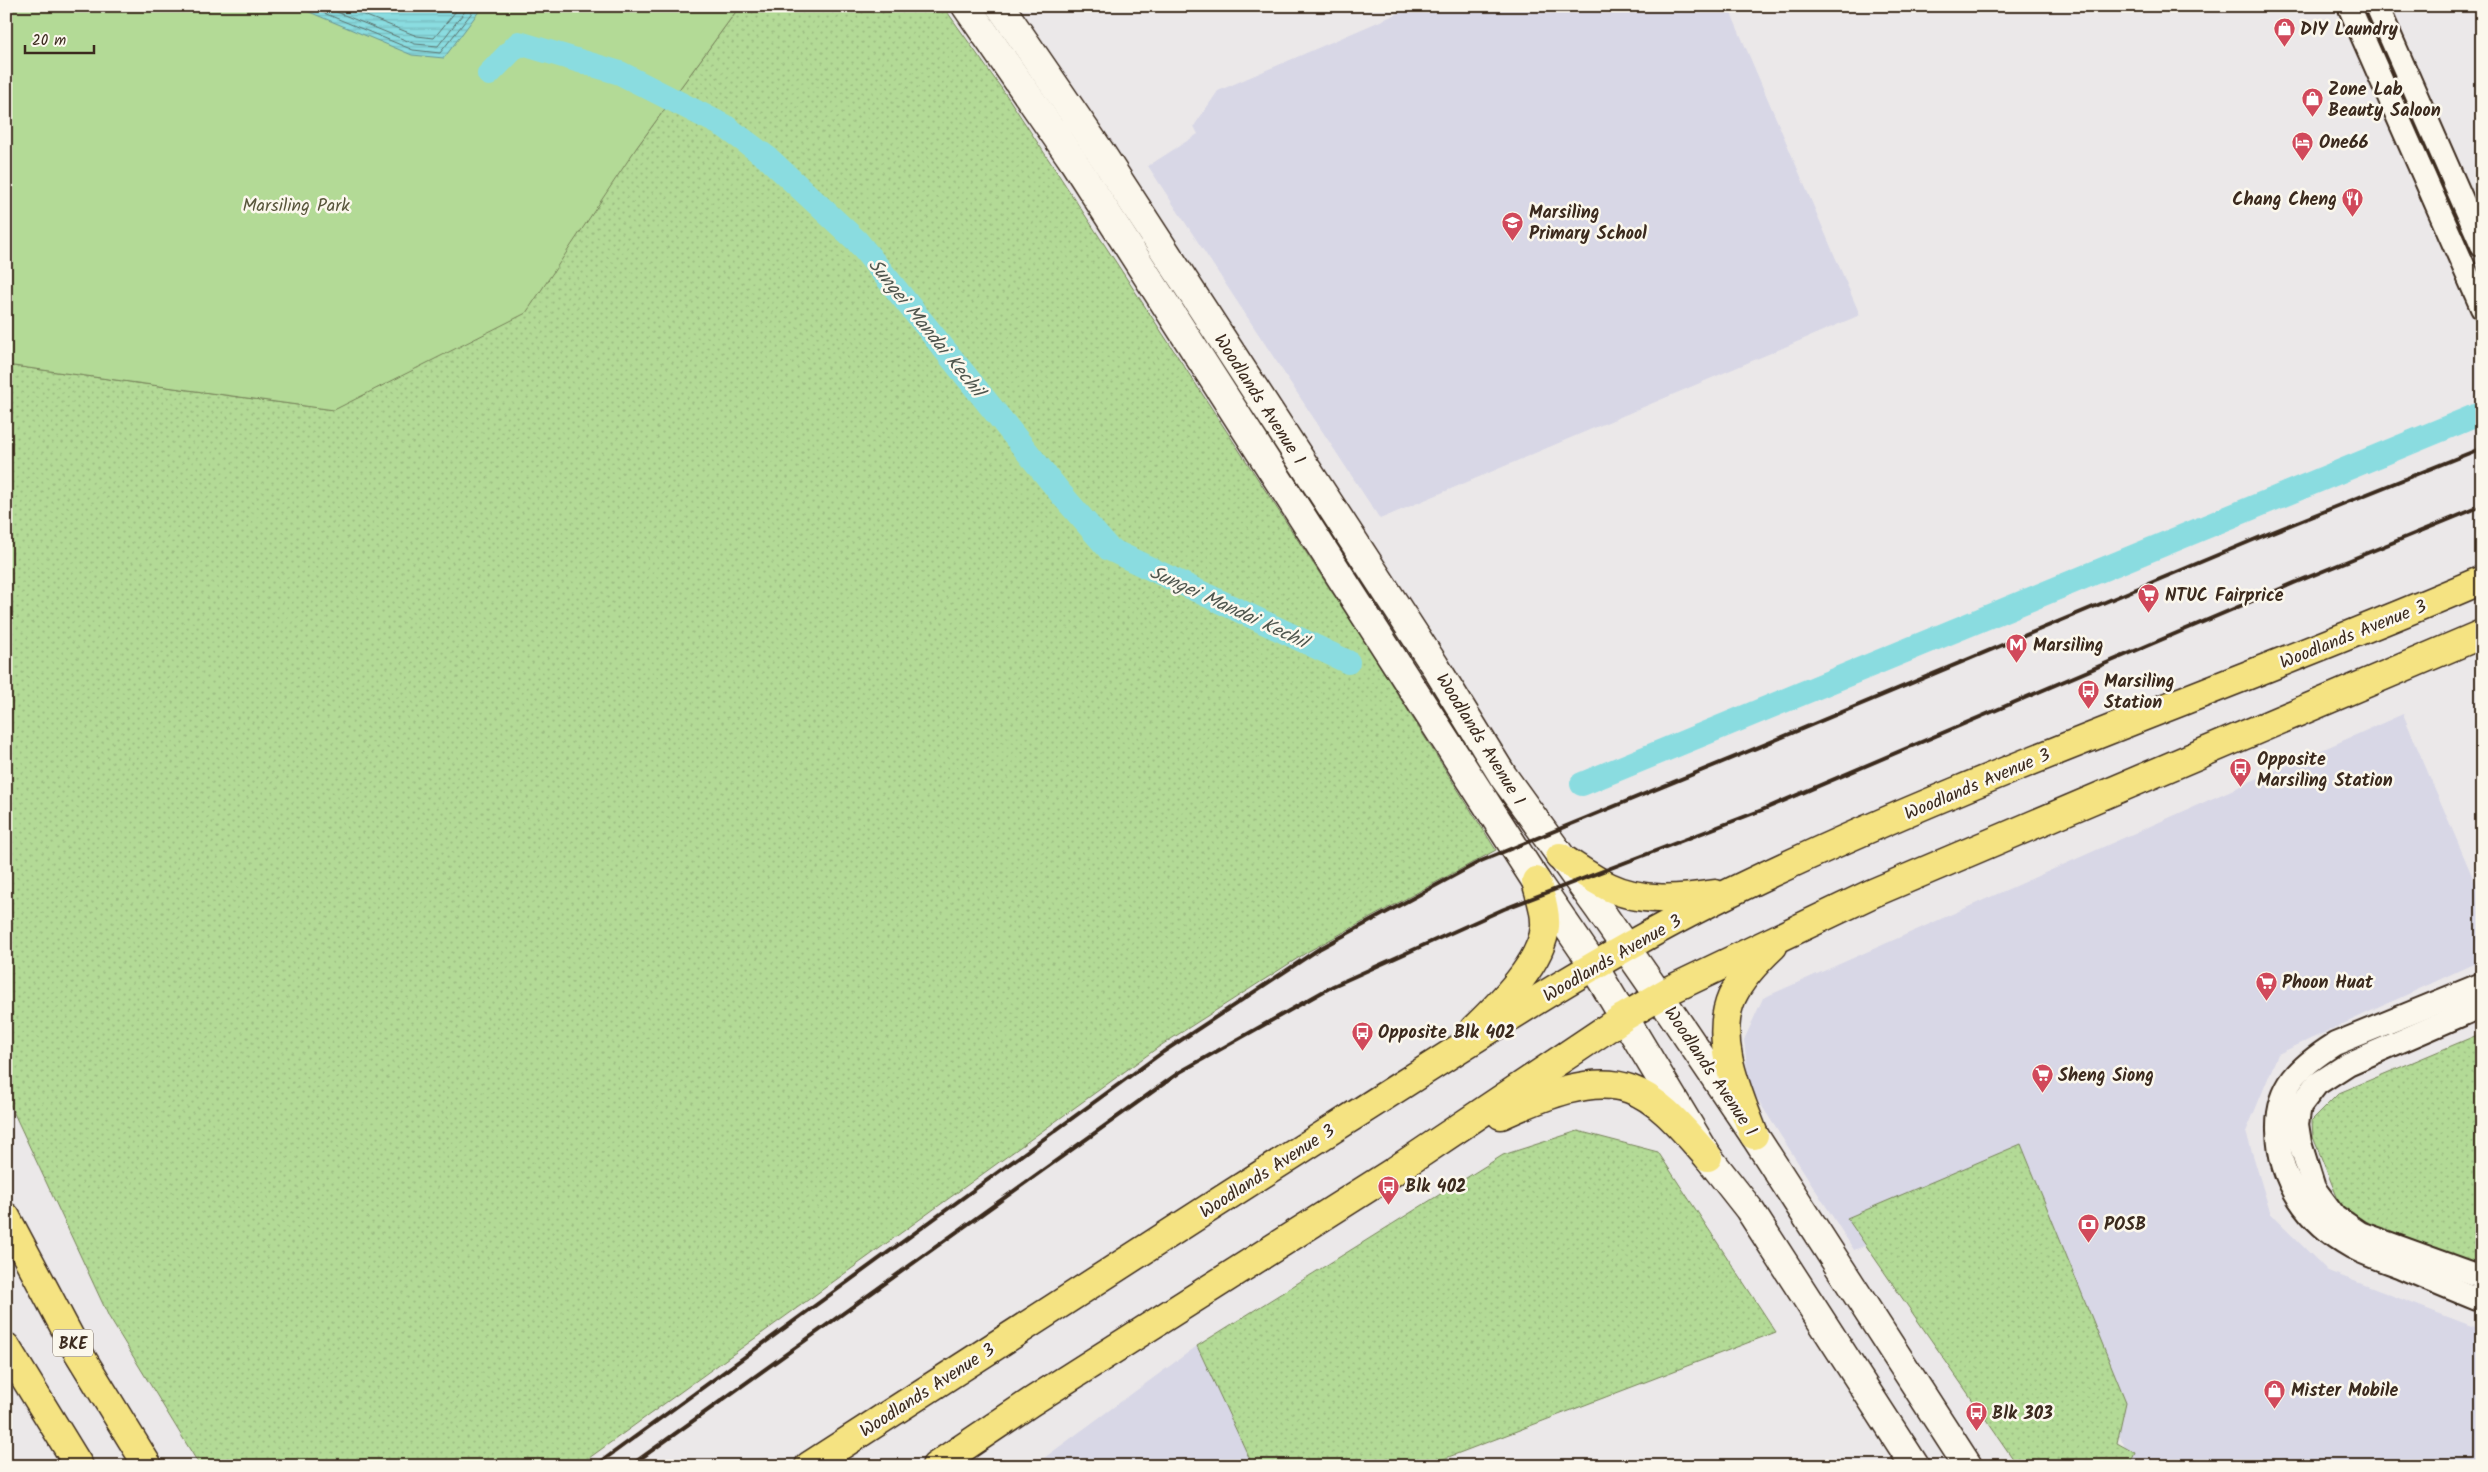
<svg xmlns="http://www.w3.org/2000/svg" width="2488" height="1472" viewBox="0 0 2488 1472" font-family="Kalam,sans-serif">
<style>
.built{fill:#d8d7e6}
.grass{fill:url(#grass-dots);stroke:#77825a}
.green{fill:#b3da96;stroke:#77825a}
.water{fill:url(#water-rules);stroke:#6a9592}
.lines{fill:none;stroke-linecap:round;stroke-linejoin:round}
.shore{stroke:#5b716c;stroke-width:1}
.canal{stroke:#8adce0;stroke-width:24}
.street-casing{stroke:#3b2a1e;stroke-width:26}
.secondary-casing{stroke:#3b2a1e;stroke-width:31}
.primary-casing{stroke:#3b2a1e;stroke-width:31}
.highway-casing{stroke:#3b2a1e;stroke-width:31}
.street{stroke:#fbf7ec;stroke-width:22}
.secondary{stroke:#fbf7ec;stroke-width:28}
.primary{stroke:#f5e382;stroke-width:28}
.highway{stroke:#f5e382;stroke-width:28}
.rail{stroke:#3b2a1e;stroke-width:4}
.labels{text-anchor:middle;stroke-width:5;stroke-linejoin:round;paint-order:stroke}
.shield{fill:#fbf7ec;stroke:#75685c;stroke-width:1}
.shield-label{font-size:16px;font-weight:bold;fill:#3b2a1e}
.poi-label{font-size:18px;font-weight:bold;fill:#3b2a1e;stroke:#fbf7ec;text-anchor:start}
.park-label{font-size:18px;fill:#59563c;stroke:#fbf7ec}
.street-label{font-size:18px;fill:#3b2a1e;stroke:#fbf7ec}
.water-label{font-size:19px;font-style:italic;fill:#4f564e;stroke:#fbf7ec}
</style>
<defs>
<pattern id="grass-dots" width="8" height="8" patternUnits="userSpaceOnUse" patternTransform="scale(1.25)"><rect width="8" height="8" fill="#b3da96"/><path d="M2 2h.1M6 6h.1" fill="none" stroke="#9bbb81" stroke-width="1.8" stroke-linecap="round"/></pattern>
<pattern id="water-rules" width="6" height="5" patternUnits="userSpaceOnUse" patternTransform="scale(1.25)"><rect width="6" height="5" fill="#8adce0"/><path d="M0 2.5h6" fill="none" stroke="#78bdc0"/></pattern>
</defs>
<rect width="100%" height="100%" fill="#ebe8e9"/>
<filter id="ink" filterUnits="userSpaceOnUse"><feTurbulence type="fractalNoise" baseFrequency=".02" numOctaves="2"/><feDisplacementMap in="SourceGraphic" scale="10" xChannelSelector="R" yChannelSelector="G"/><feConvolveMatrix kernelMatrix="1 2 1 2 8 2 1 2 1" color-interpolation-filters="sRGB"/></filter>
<g filter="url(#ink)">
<g class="built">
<polygon points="1415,6 1728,6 1860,315 1380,519 1148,166 1198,134 1194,126 1218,91"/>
<polygon points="2403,714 2482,899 2482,960 2278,1054 2246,1132 2271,1215 2328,1271 2482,1330 2482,1466 2119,1466 2126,1450 2012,1183 1854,1250 1749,1086 1744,1040 1763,998"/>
<polygon points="1197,1346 1253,1466 1033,1466"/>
</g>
<g class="grass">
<polygon points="740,6 943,6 1009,99 1364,641 1496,850 1309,951 1160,1046 578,1466 200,1466 109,1317 6,1096 6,365 334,410 637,147"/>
<polygon points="2482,1033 2482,1272 2344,1214 2313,1137 2312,1120 2339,1093"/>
<polygon points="1578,1131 1658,1152 1776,1332 1425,1466 1253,1466 1197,1346 1503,1155"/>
<polygon points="2021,1144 2126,1402 2117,1443 2135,1453 2129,1466 2018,1466 1847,1218"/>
</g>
<polygon class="green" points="6,6 740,6 637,147 526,313 334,410 6,365"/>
<polygon class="water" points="295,6 483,6 444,58 412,55"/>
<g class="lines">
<g class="shore">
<polyline points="307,6 413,50 440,53 477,6"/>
<polyline points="322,6 415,44 438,46 469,6"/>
<polyline points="341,6 417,36 434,38 460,6"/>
</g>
<g class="canal">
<polyline points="489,74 519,43 620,73 726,127 769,159 857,241 1062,495 1109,549 1348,662"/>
<polyline points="1582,784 2482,413"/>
</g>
<defs>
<g id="street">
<polyline points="2349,6 2482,308"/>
<polyline points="2377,6 2482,245"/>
<path d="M2482 984 2335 1044C2300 1066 2277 1086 2278 1130 2279 1181 2308 1223 2352 1247 2367 1255 2385 1261 2401 1267 2428 1279 2455 1290 2482 1301"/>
<polyline points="2482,1006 2348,1064 2317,1084 2300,1106 2297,1124 2300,1143 2314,1188 2335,1216 2360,1233 2482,1277"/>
</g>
<g id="secondary">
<polyline points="966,6 1074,162 1536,881 1586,954 1708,1157 1749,1209 1915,1466"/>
<polyline points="1000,6 1099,150 1435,666 1503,776 1599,909 1674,1017 1754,1135 1968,1466"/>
</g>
<g id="primary">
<path d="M1560 857C1576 867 1592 879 1609 887 1642 903 1681 899 1715 894"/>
<path d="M1474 1029C1499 1005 1543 962 1545 926 1546 910 1540 896 1536 881"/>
<path d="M1501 1115C1537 1099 1590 1074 1630 1089 1661 1100 1686 1133 1708 1157"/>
<path d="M1754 1135C1739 1095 1713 1040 1732 997 1741 978 1757 961 1773 946"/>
<path d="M809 1466C989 1350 1167 1234 1347 1120 1473 1040 1599 956 1733 891 1976 773 2233 687 2482 580"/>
<polyline points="936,1466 1031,1402 1393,1172 1624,1017 1672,989 1873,893 2482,634"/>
</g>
<g id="highway">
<polyline points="6,1217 75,1347 148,1466"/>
<polyline points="6,1347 79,1466"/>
</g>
</defs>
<use href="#street" class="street-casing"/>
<use href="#secondary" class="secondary-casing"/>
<use href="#primary" class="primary-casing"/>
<use href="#highway" class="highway-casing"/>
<use href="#street" class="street"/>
<use href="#secondary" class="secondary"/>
<use href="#primary" class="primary"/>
<use href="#highway" class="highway"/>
<g class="rail">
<polyline points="595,1466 1163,1052 1319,949 1481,861 1742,754 2270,533 2482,448"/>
<polyline points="630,1466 1180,1072 1333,986 1504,909 1762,810 2294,583 2482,506"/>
</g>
</g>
</g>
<defs>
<symbol id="shop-pin" viewBox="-11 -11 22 30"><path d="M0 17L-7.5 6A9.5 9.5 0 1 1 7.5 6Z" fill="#d1495b" stroke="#fbf7ec"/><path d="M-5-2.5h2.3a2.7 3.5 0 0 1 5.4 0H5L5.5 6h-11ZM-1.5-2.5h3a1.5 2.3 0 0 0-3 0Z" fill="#fff"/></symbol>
<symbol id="hotel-pin" viewBox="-11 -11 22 30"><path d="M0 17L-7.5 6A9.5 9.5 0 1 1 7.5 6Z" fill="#d1495b" stroke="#fbf7ec"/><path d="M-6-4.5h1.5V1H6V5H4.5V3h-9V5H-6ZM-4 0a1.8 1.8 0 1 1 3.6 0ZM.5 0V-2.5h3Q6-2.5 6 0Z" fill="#fff"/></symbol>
<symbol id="restaurant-pin" viewBox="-11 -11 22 30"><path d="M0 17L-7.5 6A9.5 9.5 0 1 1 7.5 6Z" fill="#d1495b" stroke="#fbf7ec"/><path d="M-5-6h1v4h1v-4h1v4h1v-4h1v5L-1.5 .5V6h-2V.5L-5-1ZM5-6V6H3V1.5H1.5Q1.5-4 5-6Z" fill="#fff"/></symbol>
<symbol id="school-pin" viewBox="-11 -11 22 30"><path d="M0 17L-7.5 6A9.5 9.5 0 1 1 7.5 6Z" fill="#d1495b" stroke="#fbf7ec"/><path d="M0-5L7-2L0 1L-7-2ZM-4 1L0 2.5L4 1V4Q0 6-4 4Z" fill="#fff"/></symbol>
<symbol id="supermarket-pin" viewBox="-11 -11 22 30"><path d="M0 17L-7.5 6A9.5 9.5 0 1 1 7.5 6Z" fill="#d1495b" stroke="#fbf7ec"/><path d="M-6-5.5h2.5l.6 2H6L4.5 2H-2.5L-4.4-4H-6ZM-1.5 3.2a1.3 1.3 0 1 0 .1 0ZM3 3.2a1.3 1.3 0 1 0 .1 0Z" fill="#fff"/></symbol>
<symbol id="metro-pin" viewBox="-11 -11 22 30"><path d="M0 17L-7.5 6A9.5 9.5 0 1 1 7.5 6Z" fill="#d1495b" stroke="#fbf7ec"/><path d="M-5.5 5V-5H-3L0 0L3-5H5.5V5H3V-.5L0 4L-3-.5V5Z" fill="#fff"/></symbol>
<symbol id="bus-pin" viewBox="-11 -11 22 30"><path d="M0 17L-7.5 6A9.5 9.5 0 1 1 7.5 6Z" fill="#d1495b" stroke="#fbf7ec"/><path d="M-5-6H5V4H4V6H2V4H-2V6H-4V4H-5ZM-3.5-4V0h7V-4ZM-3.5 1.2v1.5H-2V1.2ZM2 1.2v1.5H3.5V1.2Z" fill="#fff"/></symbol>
<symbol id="bank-pin" viewBox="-11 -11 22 30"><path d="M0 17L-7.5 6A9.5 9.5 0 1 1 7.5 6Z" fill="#d1495b" stroke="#fbf7ec"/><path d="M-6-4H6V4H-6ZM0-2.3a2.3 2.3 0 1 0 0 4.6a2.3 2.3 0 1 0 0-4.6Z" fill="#fff"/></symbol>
</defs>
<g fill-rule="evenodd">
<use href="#shop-pin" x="2272" y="16" width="25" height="34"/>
<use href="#shop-pin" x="2300" y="86" width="25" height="34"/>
<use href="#hotel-pin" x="2290" y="130" width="25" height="34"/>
<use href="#restaurant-pin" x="2340" y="186" width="25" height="34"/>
<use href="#school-pin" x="1500" y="210" width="25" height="34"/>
<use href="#supermarket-pin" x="2136" y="582" width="25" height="34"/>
<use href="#metro-pin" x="2004" y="632" width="25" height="34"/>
<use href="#bus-pin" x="2076" y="678" width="25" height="34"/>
<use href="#bus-pin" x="2228" y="756" width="25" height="34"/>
<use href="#supermarket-pin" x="2254" y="970" width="25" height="34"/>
<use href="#bus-pin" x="1350" y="1020" width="25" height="34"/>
<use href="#supermarket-pin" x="2030" y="1062" width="25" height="34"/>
<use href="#bus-pin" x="1376" y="1174" width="25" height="34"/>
<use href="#bank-pin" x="2076" y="1212" width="25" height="34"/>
<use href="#shop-pin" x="2262" y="1378" width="25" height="34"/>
<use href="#bus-pin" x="1964" y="1400" width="25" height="34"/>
</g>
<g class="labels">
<rect class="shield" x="53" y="1329.5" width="40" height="27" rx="4"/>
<g class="shield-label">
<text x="73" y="1349">BKE</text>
</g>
<g class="poi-label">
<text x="2300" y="35">DIY Laundry</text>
<text x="2328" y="95">Zone Lab<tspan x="2328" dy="21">Beauty Saloon</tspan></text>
<text x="2319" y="148">One66</text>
<text x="2337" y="205" text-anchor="end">Chang Cheng</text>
<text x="1529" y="218">Marsiling<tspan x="1529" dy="21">Primary School</tspan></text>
<text x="2165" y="601">NTUC Fairprice</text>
<text x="2033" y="651">Marsiling</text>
<text x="2104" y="687">Marsiling<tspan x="2104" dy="21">Station</tspan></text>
<text x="2257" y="765">Opposite<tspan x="2257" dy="21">Marsiling Station</tspan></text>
<text x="2282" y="988">Phoon Huat</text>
<text x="1378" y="1038">Opposite Blk 402</text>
<text x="2058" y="1081">Sheng Siong</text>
<text x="1405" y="1192">Blk 402</text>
<text x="2104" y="1230">POSB</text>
<text x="2291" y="1396">Mister Mobile</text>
<text x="1992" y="1419">Blk 303</text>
</g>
<g class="park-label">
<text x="296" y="211">Marsiling Park</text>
</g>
<g class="street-label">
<text transform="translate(1260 399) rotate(57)" y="6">Woodlands Avenue 1</text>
<text transform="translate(2353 634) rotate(-22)" y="6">Woodlands Avenue 3</text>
<text transform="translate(1481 739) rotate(58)" y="6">Woodlands Avenue 1</text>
<text transform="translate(1977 784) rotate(-23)" y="6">Woodlands Avenue 3</text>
<text transform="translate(1612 958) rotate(-30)" y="6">Woodlands Avenue 3</text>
<text transform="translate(1711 1071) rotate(56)" y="6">Woodlands Avenue 1</text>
<text transform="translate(1267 1171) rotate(-33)" y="6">Woodlands Avenue 3</text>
<text transform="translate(927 1390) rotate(-33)" y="6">Woodlands Avenue 3</text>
</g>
<g class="water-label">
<text transform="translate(927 327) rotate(51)" y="7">Sungei Mandai Kechil</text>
<text transform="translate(1229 606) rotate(25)" y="7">Sungei Mandai Kechil</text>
</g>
</g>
<rect width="2488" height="1472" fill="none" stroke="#fbf7ec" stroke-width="25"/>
<rect x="12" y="12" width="2463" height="1447" fill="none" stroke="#3b2a1e" stroke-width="2" filter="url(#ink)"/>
<path d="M25 45v8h69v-8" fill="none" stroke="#3b2a1e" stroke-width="2.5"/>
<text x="32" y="45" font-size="15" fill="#3b2a1e" stroke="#fbf7ec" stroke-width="4" paint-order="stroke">20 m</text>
</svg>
